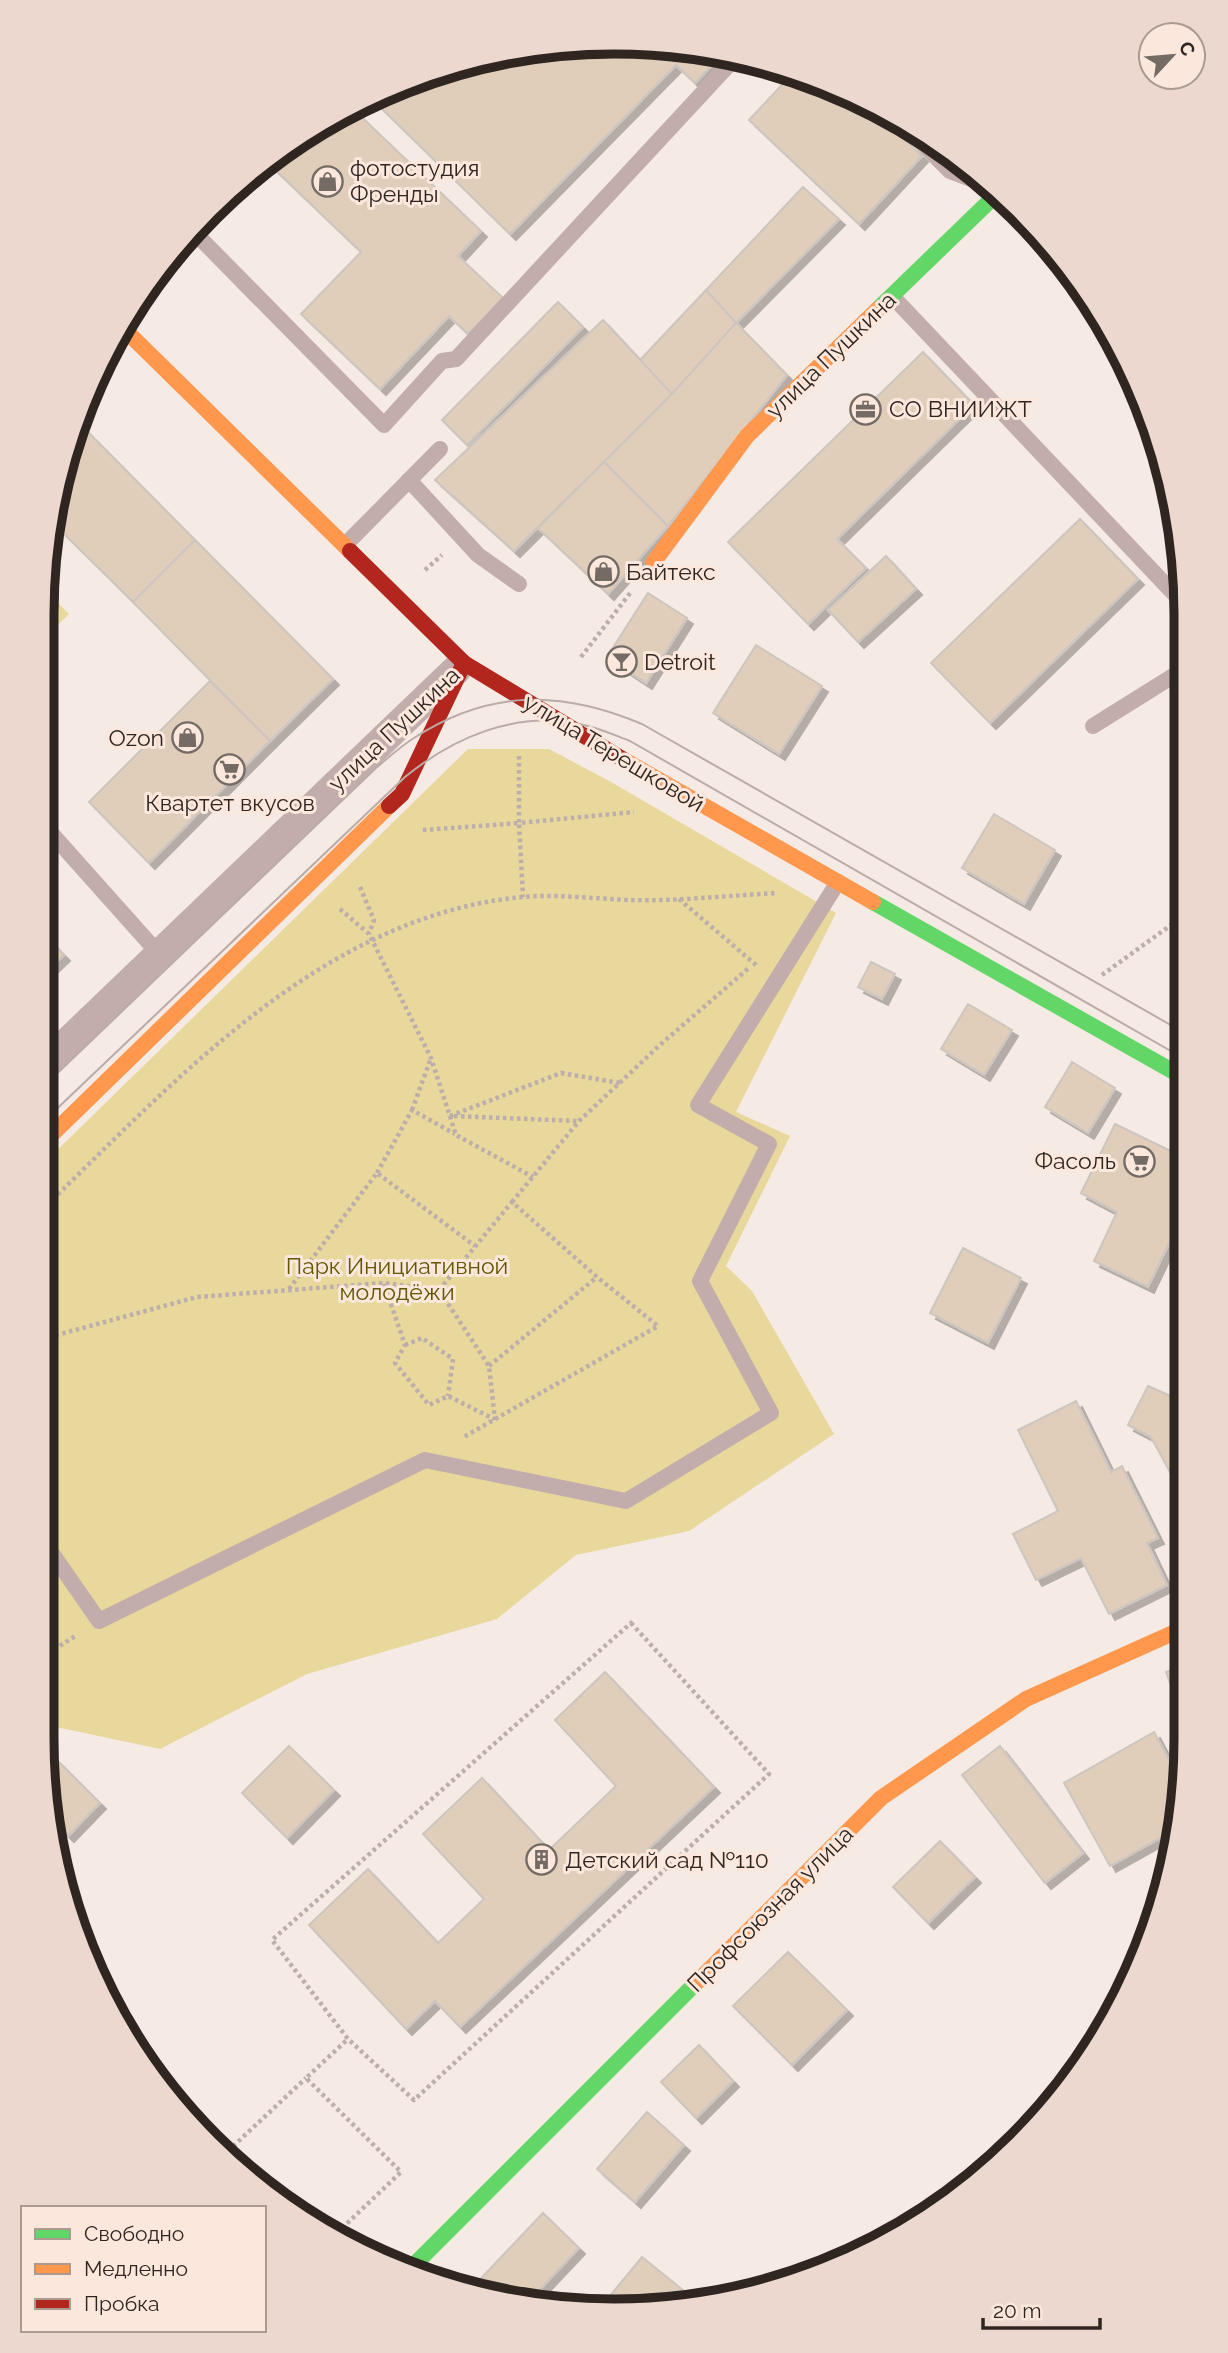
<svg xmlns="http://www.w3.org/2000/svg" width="1228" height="2353" viewBox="0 0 1228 2353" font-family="Raleway,sans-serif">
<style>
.green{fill:#e8d89c}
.building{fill:#e0cebb;stroke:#cdc5bf;stroke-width:2;filter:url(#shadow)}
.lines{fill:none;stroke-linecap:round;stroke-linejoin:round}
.path{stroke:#bdaeac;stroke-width:4.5;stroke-dasharray:3.5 3.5;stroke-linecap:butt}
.lane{stroke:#c3adac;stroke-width:16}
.street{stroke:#c3adac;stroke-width:30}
.fast{stroke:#63d668;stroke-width:16}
.slow{stroke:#ff974d;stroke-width:16}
.jam{stroke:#b3261e;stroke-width:16}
.tram{stroke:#baaba8;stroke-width:2}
.labels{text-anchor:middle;stroke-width:6;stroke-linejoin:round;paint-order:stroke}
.poi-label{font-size:23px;fill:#2f2621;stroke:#fce7dd;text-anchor:start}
.street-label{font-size:23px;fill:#2f2621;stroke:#fce7dd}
.park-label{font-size:23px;fill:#645701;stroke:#fce7dd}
.rim{fill:none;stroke:#2f2621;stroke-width:9}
</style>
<defs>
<filter id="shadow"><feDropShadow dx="6" dy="6" stdDeviation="0" flood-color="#0004"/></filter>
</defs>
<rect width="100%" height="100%" fill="#f5eae4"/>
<g class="green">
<polygon points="43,588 69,614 43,639"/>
<polygon points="468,749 549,749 611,782 836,913 736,1112 790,1136 726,1266 752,1291 834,1434 689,1531 576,1555 497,1619 307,1674 160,1749 42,1724 43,1164"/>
</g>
<g class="building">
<polygon points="652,43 722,55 695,83 676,65 510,234 372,99 431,72 540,47"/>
<polygon points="793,73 861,99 922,156 859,224 749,120"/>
<polygon points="352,108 481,231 458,256 503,298 468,334 449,316 380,389 301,314 361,252 267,162 328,118"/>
<polygon points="803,187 839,219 736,323 706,290"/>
<polygon points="706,290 736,323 672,394 639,361"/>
<polygon points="558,302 583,327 467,445 442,420"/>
<polygon points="603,320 672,394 514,551 435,480"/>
<polygon points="736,323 787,375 668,526 604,462 672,394"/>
<polygon points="923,352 974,405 837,539 866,568 808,624 728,542"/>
<polygon points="78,422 195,540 133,602 52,522 61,466"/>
<polygon points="604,462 668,526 608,594 538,528"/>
<polygon points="1080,519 1138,579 990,723 931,663"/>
<polygon points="195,540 333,679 270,741 133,602"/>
<polygon points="886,556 916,589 858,642 828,610"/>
<polygon points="648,593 687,618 646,683 607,657"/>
<polygon points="756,645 822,686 779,754 713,713"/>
<polygon points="210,681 270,741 149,863 89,802"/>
<polygon points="994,814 1055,850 1024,904 962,868"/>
<polygon points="43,933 64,955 43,975"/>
<polygon points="871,962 895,974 882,999 858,987"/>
<polygon points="968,1004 1012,1030 984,1075 941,1049"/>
<polygon points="1072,1062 1115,1088 1088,1133 1045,1107"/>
<polygon points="1115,1124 1183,1157 1183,1214 1148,1287 1094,1261 1117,1212 1081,1193"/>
<polygon points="963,1248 1021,1278 988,1343 930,1313"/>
<polygon points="1148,1386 1184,1402 1184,1498 1151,1437 1128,1425"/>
<polygon points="1076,1401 1111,1472 1122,1466 1158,1538 1147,1543 1167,1585 1109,1614 1081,1558 1036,1580 1013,1534 1058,1511 1018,1430"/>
<polygon points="1184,1665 1185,1723 1166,1672"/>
<polygon points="605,1672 714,1787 460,2027 435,2001 406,2029 309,1925 368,1869 438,1943 484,1899 423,1834 482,1778 549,1850 616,1786 555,1720"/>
<polygon points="1154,1732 1183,1786 1176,1829 1110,1866 1064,1783"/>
<polygon points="289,1746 334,1790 287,1838 242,1793"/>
<polygon points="1000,1746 1083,1853 1045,1883 962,1775"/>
<polygon points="55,1758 100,1803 68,1836 56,1824 47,1767"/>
<polygon points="940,1841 975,1877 928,1923 893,1887"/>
<polygon points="788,1952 847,2010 792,2065 733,2006"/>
<polygon points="699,2045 733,2081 696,2118 661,2082"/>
<polygon points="647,2112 684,2145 635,2202 597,2169"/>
<polygon points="543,2213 579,2248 528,2302 468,2292"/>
<polygon points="642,2257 699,2303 688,2306 623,2308 609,2297"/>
</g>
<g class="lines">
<g class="path">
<polyline points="425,570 442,555"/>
<polyline points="581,657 631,592"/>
<polyline points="519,756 519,823 634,812"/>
<polyline points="423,830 519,823 523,897"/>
<polyline points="360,887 374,920 369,934"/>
<polyline points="679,899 756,965"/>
<polyline points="340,909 369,934 431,1058 456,1135 533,1177"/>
<polyline points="1102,975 1182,917"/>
<polyline points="412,1110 431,1058"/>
<polyline points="450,1116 561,1073 620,1083"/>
<polyline points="454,1116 578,1121"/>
<polyline points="377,1173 412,1110 455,1134"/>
<polyline points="512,1202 579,1121 661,1044 750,967"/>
<path d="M43 1209C177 1079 323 916 522 897 566 893 615 902 660 900 699 899 738 895 777 893"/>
<polyline points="384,1284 405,1345 395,1363 429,1405 448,1396 494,1419"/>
<polyline points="289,1289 377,1173 475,1246"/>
<polyline points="439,1290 512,1202 597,1277 658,1326 462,1438"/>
<polyline points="42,1339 197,1297 384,1283 439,1290 489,1366 495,1420"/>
<polyline points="405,1345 422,1338 453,1359 448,1396"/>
<polyline points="489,1366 597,1277"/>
<polygon points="631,1623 769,1774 414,2100 348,2039 272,1940"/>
<polyline points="42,1657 77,1635"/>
<polyline points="162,2089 175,2085 253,2174"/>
<polyline points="228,2151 306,2078"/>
<polyline points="337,2233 401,2172 306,2078 348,2039"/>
</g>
<g class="lane">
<polyline points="908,129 950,171 995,188"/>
<polyline points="193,231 384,425 442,361 456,359 736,57"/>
<polyline points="892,296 1181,601"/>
<polyline points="409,480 478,555 519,584"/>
<polyline points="345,545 440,449"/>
<polyline points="1093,726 1181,671"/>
<polyline points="43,824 159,954"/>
<polyline points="42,1539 99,1621 425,1460 626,1501 771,1413 700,1281 769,1144 698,1105 838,882"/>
</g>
<polyline class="street" points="43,1066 456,670"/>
<g class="fast">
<polyline points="878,309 999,192"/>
<polyline points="873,902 1183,1077"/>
<polyline points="412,2267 696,1983"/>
</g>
<g class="slow">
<polyline points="122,327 350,551"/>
<polyline points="653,563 747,436 878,309"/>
<polyline points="624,760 873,902"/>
<polyline points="43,1143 389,806"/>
<polyline points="696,1983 881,1798 1026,1699 1184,1628"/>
</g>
<g class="jam">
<polyline points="350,551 464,663 624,760"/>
<polyline points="389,806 402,794 464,663"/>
</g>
<g class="tram">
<path d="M43 1087 376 768C388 758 401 746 414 738 489 689 562 690 642 724L1183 1032"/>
<path d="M43 1122 405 777C454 737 515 711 579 724 597 727 614 735 630 741L1183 1058"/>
</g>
</g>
<defs>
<symbol id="shop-ring" viewBox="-11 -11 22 22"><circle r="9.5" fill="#fce7dd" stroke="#746b65" stroke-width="1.5"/><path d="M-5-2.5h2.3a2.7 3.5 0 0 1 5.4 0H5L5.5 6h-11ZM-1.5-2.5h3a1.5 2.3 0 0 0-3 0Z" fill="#746b65"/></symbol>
<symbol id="office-ring" viewBox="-11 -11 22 22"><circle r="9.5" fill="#fce7dd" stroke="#746b65" stroke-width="1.5"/><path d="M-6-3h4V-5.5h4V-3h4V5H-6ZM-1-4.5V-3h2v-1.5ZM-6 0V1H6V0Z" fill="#746b65"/></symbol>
<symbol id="bar-ring" viewBox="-11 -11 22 22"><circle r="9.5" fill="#fce7dd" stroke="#746b65" stroke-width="1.5"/><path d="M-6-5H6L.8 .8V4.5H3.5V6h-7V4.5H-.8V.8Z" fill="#746b65"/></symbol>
<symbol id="supermarket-ring" viewBox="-11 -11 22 22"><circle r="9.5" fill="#fce7dd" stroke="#746b65" stroke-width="1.5"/><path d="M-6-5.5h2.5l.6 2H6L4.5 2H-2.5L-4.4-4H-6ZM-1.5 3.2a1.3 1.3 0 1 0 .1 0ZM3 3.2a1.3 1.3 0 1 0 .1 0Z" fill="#746b65"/></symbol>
<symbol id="building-ring" viewBox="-11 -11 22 22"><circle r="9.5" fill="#fce7dd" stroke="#746b65" stroke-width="1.5"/><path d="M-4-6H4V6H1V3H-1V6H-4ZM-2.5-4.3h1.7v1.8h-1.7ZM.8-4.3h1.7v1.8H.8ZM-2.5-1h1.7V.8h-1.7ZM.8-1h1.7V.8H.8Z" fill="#746b65"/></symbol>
</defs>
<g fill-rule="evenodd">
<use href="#shop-ring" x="310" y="164" width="35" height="35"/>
<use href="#office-ring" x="848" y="392" width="35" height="35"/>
<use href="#shop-ring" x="586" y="554" width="35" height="35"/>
<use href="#bar-ring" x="604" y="644" width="35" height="35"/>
<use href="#shop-ring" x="170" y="720" width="35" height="35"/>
<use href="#supermarket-ring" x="212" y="752" width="35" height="35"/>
<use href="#supermarket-ring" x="1122" y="1144" width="35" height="35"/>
<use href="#building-ring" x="524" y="1842" width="35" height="35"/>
</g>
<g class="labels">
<g class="poi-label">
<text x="350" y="176">фотостудия<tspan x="350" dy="26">Френды</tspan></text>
<text x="889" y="417">СО ВНИИЖТ</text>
<text x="626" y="580">Байтекс</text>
<text x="644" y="670">Detroit</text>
<text x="164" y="746" text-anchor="end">Ozon</text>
<text x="230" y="811" text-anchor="middle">Квартет вкусов</text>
<text x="1116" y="1169" text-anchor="end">Фасоль</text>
<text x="565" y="1868">Детский сад №110</text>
</g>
<g class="street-label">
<text transform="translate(831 355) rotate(-44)" y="8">улица Пушкина</text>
<text transform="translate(394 729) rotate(-43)" y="8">улица Пушкина</text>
<text transform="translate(614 753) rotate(31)" y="8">улица Терешковой</text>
<text transform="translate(770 1909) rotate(-45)" y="8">Профсоюзная улица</text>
</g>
<g class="park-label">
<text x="397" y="1274">Парк Инициативной<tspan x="397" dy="26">молодёжи</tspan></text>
</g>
</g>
<path d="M0 0H1228V2353H0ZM614 54H614A560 560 0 0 1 1174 614V1739A560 560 0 0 1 614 2299H614A560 560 0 0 1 54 1739V614A560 560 0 0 1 614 54Z" fill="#ecd8ce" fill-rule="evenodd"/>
<path class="rim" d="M614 54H614A560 560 0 0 1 1174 614V1739A560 560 0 0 1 614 2299H614A560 560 0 0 1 54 1739V614A560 560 0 0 1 614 54Z"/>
<rect x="21" y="2206" width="245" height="126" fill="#fce7dd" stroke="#aa9a92" stroke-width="2"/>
<rect x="35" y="2229" width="35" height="10" fill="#63d668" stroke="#aa9a92" stroke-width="2"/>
<text x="84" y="2241" font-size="21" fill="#2f2621">Свободно</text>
<rect x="35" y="2264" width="35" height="10" fill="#ff974d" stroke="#aa9a92" stroke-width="2"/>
<text x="84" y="2276" font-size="21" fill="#2f2621">Медленно</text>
<rect x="35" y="2299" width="35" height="10" fill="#b3261e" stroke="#aa9a92" stroke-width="2"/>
<text x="84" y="2311" font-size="21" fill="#2f2621">Пробка</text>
<g transform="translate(1172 56) rotate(64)"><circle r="33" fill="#fce7dd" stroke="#aa9a92" stroke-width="2"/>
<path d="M0-5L12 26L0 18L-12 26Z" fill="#746b65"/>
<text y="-10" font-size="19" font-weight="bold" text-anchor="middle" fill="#2f2621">С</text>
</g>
<path d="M983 2318v10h117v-10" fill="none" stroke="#2f2621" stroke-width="3.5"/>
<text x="993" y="2318" font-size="21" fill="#2f2621" stroke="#fce7dd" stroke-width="5" paint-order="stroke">20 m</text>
</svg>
